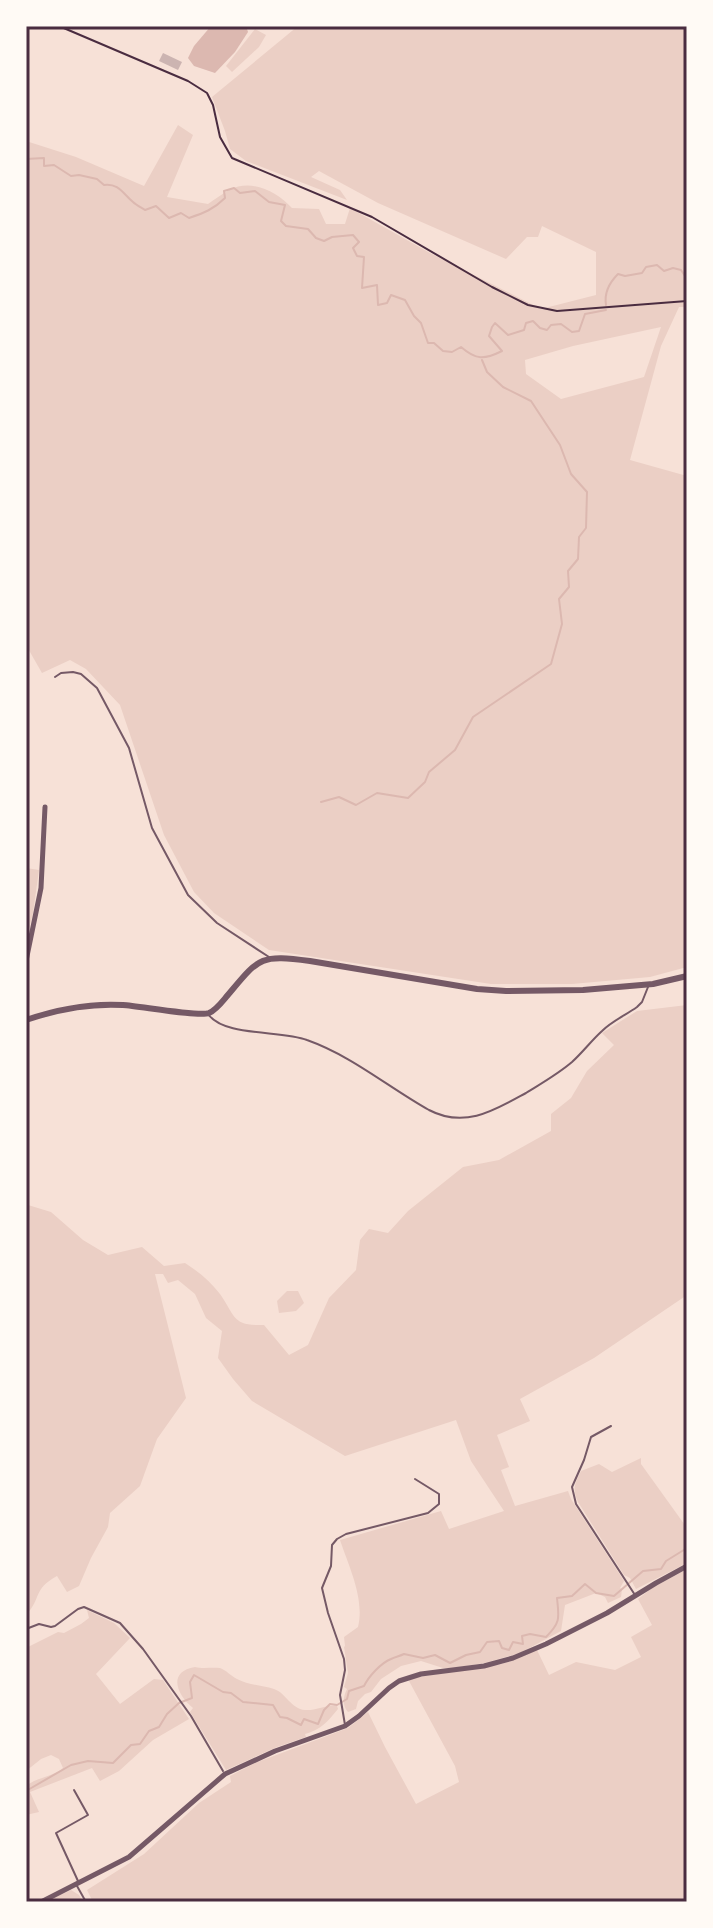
<svg xmlns="http://www.w3.org/2000/svg" width="713" height="1928" viewBox="0 0 713 1928" font-family="'Archivo Narrow',sans-serif">
<style>
.green{fill:#ebcfc5;fill-rule:evenodd}
.water{fill:#dcb8b0}
.lines{fill:none;stroke-linecap:round;stroke-linejoin:round}
.stream{stroke:#dcb8b0;stroke-width:2}
.building{fill:#ccb4b1}
.path{stroke:#4a2c40;stroke-width:2}
.service{stroke:#755966;stroke-width:2}
.minor{stroke:#755966;stroke-width:5}
.tertiary{stroke:#755966;stroke-width:6}
.neatline{fill:none;stroke:#4a2c40;stroke-width:3}
</style>
<rect width="100%" height="100%" fill="#f7e1d7"/>
<g class="green">
<path d="M298 26H687V307H679L661 346 630 460 687 476V967L650 977 572 984H491L269 950 214 913 194 892 164 835 120 705 86 669 70 660 42 673 26 645V141L76 157 144 186 178 125 193 135 167 197 208 204C215 199 222 194 229 190 252 178 277 192 292 208L319 209 326 224H345L350 208 430 253 541 309 596 295V252L542 226 538 237H527L506 259 378 203 319 171 311 177 340 190 347 200 246 161 230 149 225 131 212 97ZM661 327 644 377 561 399 526 374 525 360 573 346Z"/>
<polygon points="255,29 266,35 259,47 232,72 226,66"/>
<polygon points="26,868 39,870 33,913 26,941"/>
<path d="M687 1005V1295L594 1358 520 1399 530 1421 497 1435 509 1467 501 1470 515 1506 568 1491 571 1499 624 1581 620 1588 622 1589 621 1597 608 1603 605 1597 596 1593 565 1605 561 1631 520 1653 485 1663 453 1668H443L421 1661 401 1666 381 1679 371 1692 365 1694 358 1701 356 1709 348 1712C342 1705 343 1697 347 1689L344 1687 348 1673 344 1647 345 1646 344 1637 358 1627C365 1599 349 1567 340 1540L441 1511 449 1529 504 1511 471 1461 456 1420 345 1456 252 1401 233 1379 218 1358 222 1331 206 1318 195 1294 178 1280 168 1283 163 1274H155L186 1398 157 1439 140 1486 110 1513 108 1527 91 1558 79 1586 67 1592 57 1576C32 1590 42 1598 26 1615V1208L28 1205 51 1212 83 1240 108 1255 142 1247 164 1266 185 1263C199 1272 210 1281 220 1294 236 1317 232 1326 264 1325L289 1355 308 1345 329 1298 356 1270 360 1240 369 1229 388 1233 408 1211 463 1167 499 1160 551 1131V1114L571 1098 587 1071 614 1045 602 1033 637 1011Z"/>
<polygon points="287,1291 298,1291 304,1303 296,1311 279,1313 277,1301"/>
<path d="M641 1458V1464L687 1528V1563L636 1589 630 1578 624 1575 578 1502C572 1489 575 1483 581 1471L599 1464 612 1472Z"/>
<polygon points="687,1569 687,1902 93,1902 87,1890 144,1854 199,1803 231,1782 230,1776 255,1763 348,1728 368,1712 385,1747 416,1804 459,1782 455,1766 409,1681 411,1678 502,1664 537,1650 549,1675 576,1662 615,1670 641,1657 631,1637 652,1625 638,1599 652,1588"/>
<path d="M87 1610 114 1623 130 1638 96 1674 120 1704 154 1679 163 1680 189 1719 153 1740 119 1771 100 1781 92 1768 30 1792 39 1812 26 1815V1786C37 1777 53 1777 63 1768L59 1759 51 1755 41 1759 26 1771V1648L58 1632 64 1633 81 1624 89 1618Z"/>
<path d="M195 1667C203 1669 212 1667 220 1668 226 1670 231 1676 237 1679 248 1685 261 1685 274 1689 286 1693 291 1709 305 1710 316 1711 326 1704 337 1706L338 1709C328 1721 321 1730 305 1734L306 1737 277 1747 226 1770 190 1712 193 1708C178 1696 166 1672 195 1667Z"/>
<polygon points="71,1890 79,1895 83,1902 45,1902"/>
</g>
<polygon class="water" points="211,26 246,26 248,32 235,52 215,73 194,66 188,58 194,46"/>
<g class="lines">
<g class="stream">
<path d="M26 159 44 158V166L54 165 71 176 79 175 97 179 104 185C119 183 123 194 133 202 136 205 142 208 145 210L156 206 169 218 181 213 189 218C204 213 214 209 225 198L224 191 234 188 240 193 255 191 269 202 285 205 281 221 286 226 308 229 316 238 324 241 332 237 353 235 359 242 353 248 357 256 364 257 362 288 377 285 378 305 387 303 391 295 405 300 414 316 421 323 428 343H434L443 351 452 352 461 347C476 360 484 360 502 351L489 336 492 327 495 323 508 335 524 330 526 323 533 321 540 328 547 330 551 325 561 324 572 332 579 331 585 314 606 310"/>
<path d="M606 305C604 293 609 283 618 274L625 276 642 273 646 267 657 265 664 271 673 268 681 270 685 276 687 275"/>
<polyline points="321,802 339,797 356,805 377,793 408,798 425,782 429,772 455,750 473,717 551,664 562,624 559,599 569,587 568,571 578,559 579,537 586,528 587,492 571,474 560,445 531,401 503,387 487,372 482,360"/>
<path d="M26 1791 71 1765 88 1761 113 1763 131 1745 140 1744 149 1731 159 1727 167 1714 179 1703 192 1698 190 1682 194 1675 223 1692 231 1693 243 1702 273 1705 280 1717 287 1718 301 1725 304 1719 318 1724 324 1710 330 1704 337 1705 347 1699 349 1691 364 1686C369 1676 381 1663 391 1659 395 1657 400 1656 404 1654L423 1658 435 1655 450 1663 466 1655 480 1652 487 1642 499 1641 502 1648 509 1650 513 1642 523 1644 522 1636 530 1634 546 1637C561 1622 559 1618 557 1598L572 1596 585 1584 596 1593 614 1596 643 1571 661 1569 666 1561 687 1548"/>
</g>
</g>
<polygon class="building" points="163,53 182,62 178,70 159,61"/>
<g class="lines">
<polyline class="path" points="59,26 188,81 207,93 213,105 220,137 232,158 372,217 492,287 528,305 557,311 687,301"/>
<g class="service">
<polyline points="55,677 61,673 73,672 81,674 97,688 129,748 152,828 188,895 217,923 269,957"/>
<path d="M208 1014C224 1037 281 1030 307 1040 352 1056 388 1087 429 1110 465 1129 495 1110 526 1093 542 1083 558 1074 572 1062 583 1052 591 1041 602 1031 612 1021 626 1015 637 1007L642 1002 648 987"/>
<polyline points="611,1426 591,1437 584,1460 572,1487 576,1504 635,1595"/>
<polyline points="26,1629 39,1624 51,1627 55,1626 78,1609 84,1607 120,1623 143,1649 191,1716 223,1771"/>
<polyline points="345,1725 340,1695 345,1670 344,1659 328,1613 322,1588 331,1566 332,1545 337,1539 346,1534 428,1513 439,1504 439,1494 415,1479"/>
<polyline points="74,1790 88,1815 56,1833 78,1881"/>
<polyline points="77,1886 86,1902"/>
</g>
<g class="minor">
<polyline points="26,961 41,888 45,807"/>
<polyline points="41,1902 129,1857 225,1774 275,1751 345,1726 359,1716 389,1688 399,1681 421,1674 484,1666 513,1658 546,1644 607,1613 656,1583 687,1566"/>
</g>
<path class="tertiary" d="M26 1020C58 1009 89 1003 123 1005 139 1006 199 1017 209 1013 216 1010 222 1002 227 996 259 958 259 954 310 961L477 989 506 991 583 990 653 984 687 976"/>
</g>
<rect width="713" height="1928" fill="none" stroke="#fffaf5" stroke-width="56"/>
<rect x="28" y="28" width="657" height="1872" class="neatline"/>
</svg>
